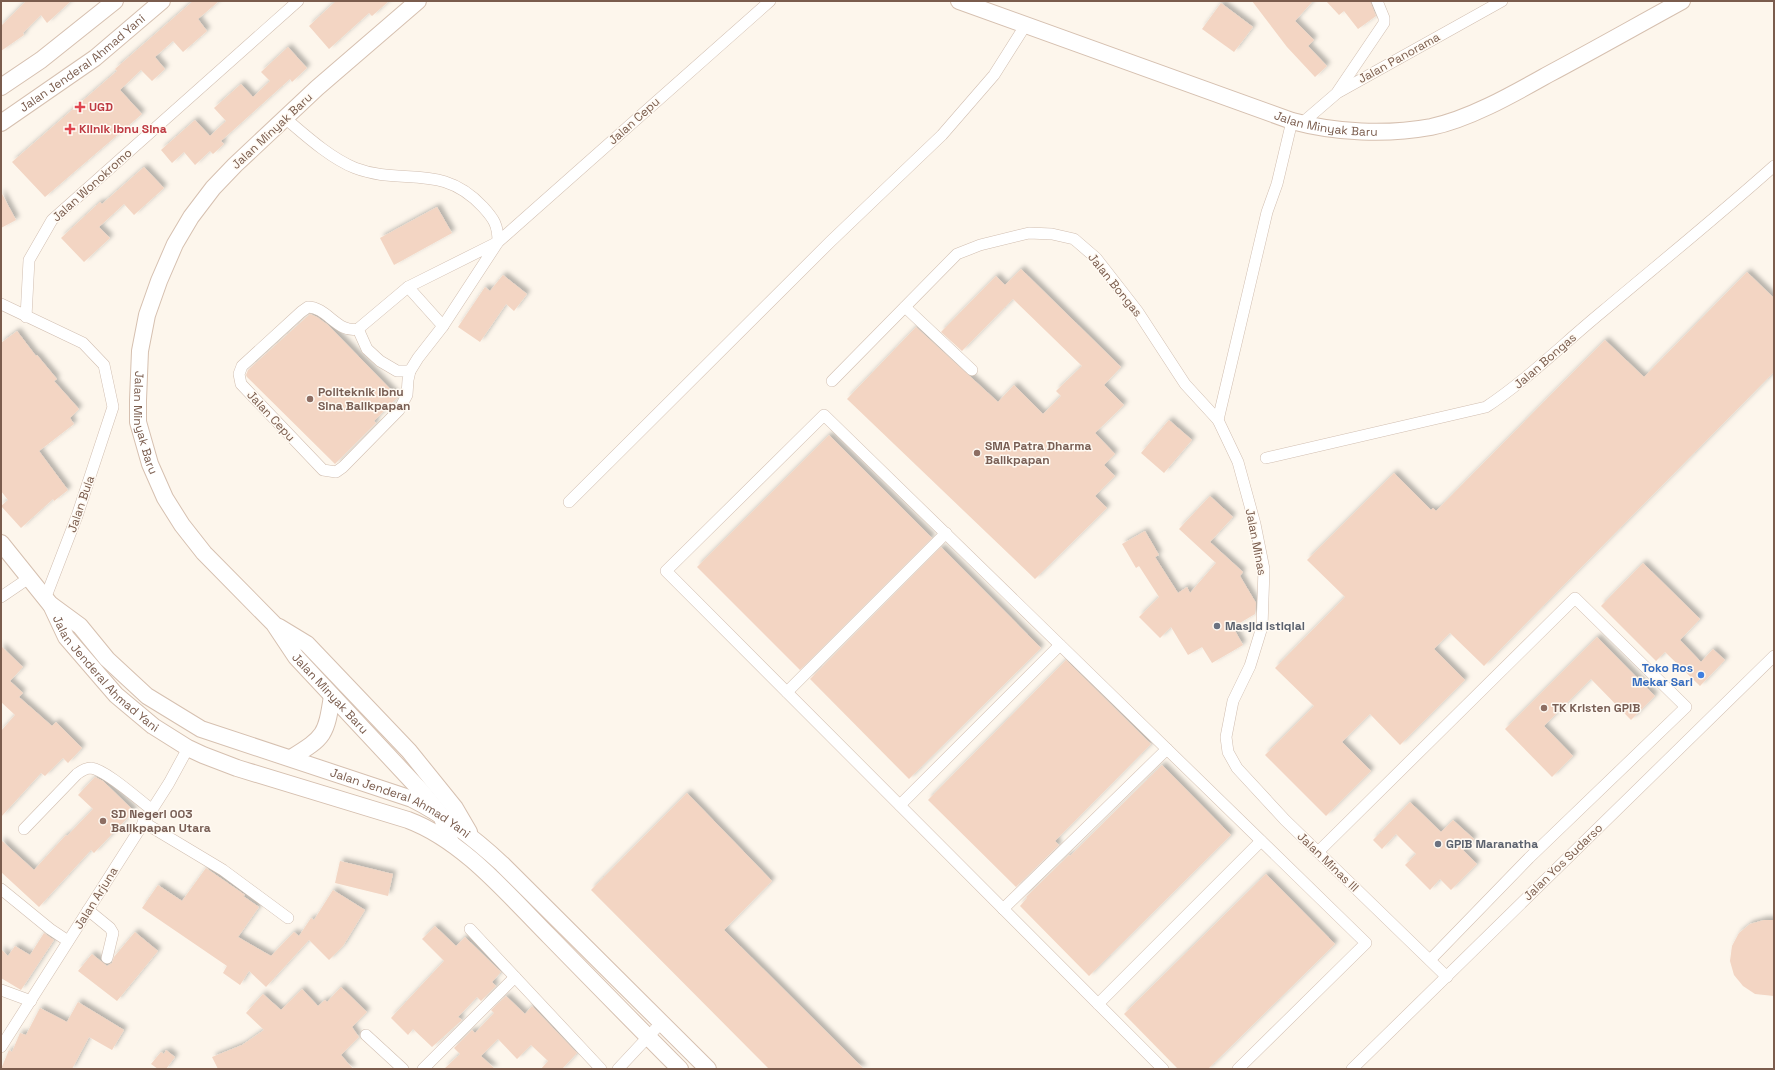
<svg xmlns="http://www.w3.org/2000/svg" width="1775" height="1070" viewBox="0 0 1775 1070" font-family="'Space Grotesk',sans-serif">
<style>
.building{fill:#f3d5c3;filter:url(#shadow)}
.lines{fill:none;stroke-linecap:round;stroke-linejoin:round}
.street-casing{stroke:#d1beb0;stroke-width:12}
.secondary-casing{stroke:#d6c0b0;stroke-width:18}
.street{stroke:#fff;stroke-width:11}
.secondary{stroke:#fff;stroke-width:16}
.health-dot{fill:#e0444e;stroke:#fffaf3;stroke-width:1.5}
.education-dot{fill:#8d6e63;stroke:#fffaf3;stroke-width:1.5}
.worship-dot{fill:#6b7280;stroke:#fffaf3;stroke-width:1.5}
.shop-dot{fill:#3f7fe0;stroke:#fffaf3;stroke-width:1.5}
.labels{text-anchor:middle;stroke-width:3;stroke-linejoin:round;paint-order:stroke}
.street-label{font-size:12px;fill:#7a5c4d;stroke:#fffaf3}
.health-label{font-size:12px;font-weight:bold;fill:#be3a42;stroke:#fffaf3;text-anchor:start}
.education-label{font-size:12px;font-weight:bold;fill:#785e54;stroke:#fffaf3;text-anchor:start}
.worship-label{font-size:12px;font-weight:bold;fill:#5b616d;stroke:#fffaf3;text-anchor:start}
.shop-label{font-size:12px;font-weight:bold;fill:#366cbe;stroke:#fffaf3;text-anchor:end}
</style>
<defs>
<filter id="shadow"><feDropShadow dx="3.5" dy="-3.5" stdDeviation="2" flood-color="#0004"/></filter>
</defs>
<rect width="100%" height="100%" fill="#fdf6ec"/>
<g class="building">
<polygon points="26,1 71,1 47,23 41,15 23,33 24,35 1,51 1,26"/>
<polygon points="193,1 219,1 198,19 207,31 183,52 173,41 155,57 165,69 152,81 141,70 120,90 142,114 45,197 12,162 117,71 115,69"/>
<polygon points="336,1 389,1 372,16 369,13 329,49 309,26"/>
<polygon points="1252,1 1313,1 1295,21 1314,40 1308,46 1327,66 1315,77 1287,47"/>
<polygon points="1326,1 1370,1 1376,16 1358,29 1344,11 1339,15"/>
<polygon points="1221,3 1253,27 1234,52 1202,29"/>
<polygon points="288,47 307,68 292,82 290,79 221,141 224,144 213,154 210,151 195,165 184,152 172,163 161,150 195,120 210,136 226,121 214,108 241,84 253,97 270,81 261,72"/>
<polygon points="144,167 164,188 134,215 124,204 99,227 110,238 84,262 61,238 100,202 102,204"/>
<polygon points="1,192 16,220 1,228"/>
<polygon points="437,207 452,233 394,265 380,238"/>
<polygon points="1021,269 1121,367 1104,385 1124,405 1095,433 1115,454 1104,465 1115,476 1095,496 1107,508 1035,579 847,399 916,327 998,402 1014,385 1043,414 1061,396 1056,391 1082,366 1013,299 962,351 941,332 996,276 1005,285"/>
<polygon points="1747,272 1774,298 1774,372 1484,666 1450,633 1434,649 1465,680 1400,745 1370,714 1342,742 1371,771 1326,816 1265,755 1314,706 1275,668 1345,597 1307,560 1394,473 1431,510 1433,508 1436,511 1605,340 1644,377"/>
<polygon points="503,275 527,294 514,311 506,304 480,342 458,327 485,287 490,291"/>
<polygon points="310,314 317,317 328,325 398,397 374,421 376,423 335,464 247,377 246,375 248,370"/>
<polygon points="17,331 36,356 37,355 57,379 54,381 79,409 70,418 74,424 39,451 68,490 54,501 53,499 21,528 1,506 8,500 1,491 1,343"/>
<polygon points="1169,420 1192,440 1164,473 1141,453"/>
<polygon points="829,435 932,538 800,670 697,567"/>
<polygon points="1210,496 1233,517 1210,542 1243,572 1240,576 1256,603 1255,614 1233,627 1243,645 1212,663 1202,647 1188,655 1171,627 1160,638 1139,617 1159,597 1139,566 1136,568 1122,544 1145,531 1159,555 1155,557 1178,593 1187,587 1190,593 1216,563 1179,529"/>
<polygon points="941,547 1041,648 909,779 810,679"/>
<polygon points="1643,563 1700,619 1680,640 1701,662 1713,649 1725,660 1700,686 1665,652 1656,661 1601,606"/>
<polygon points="1597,637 1655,696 1631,720 1591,679 1544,726 1573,756 1552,777 1505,729"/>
<polygon points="1,646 23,667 10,681 23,693 19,697 52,726 56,722 82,748 68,763 63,758 45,776 41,773 1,817 1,731 15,715 1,702"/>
<polygon points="1066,660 1151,744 1055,841 1059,845 1016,887 928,800"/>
<polygon points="1162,765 1231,835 1089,976 1020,906 1027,898 1026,897 1069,855 1070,856"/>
<polygon points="95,777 103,781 134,811 94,853 91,850 39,907 1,872 1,840 34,870 66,835 67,836 93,809 78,795"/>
<polygon points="687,793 772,881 724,930 864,1069 769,1069 591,890"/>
<polygon points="1410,802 1441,832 1453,820 1474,839 1463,850 1477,864 1451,890 1440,879 1430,890 1405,865 1416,854 1396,834 1382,849 1373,840"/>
<polygon points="340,861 393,874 388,896 335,883"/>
<polygon points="206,868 245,895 243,896 259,907 238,937 271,956 294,932 299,936 311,918 314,920 333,890 365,910 343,946 329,960 309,940 266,987 249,971 240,985 223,973 227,966 142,908 158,885 182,901"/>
<polygon points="1266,874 1335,944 1208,1069 1178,1069 1124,1014"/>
<polygon points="1764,920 1774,920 1774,996 1755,994 1743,986 1734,975 1730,961 1732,946 1739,933 1750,924"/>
<polygon points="435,926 456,946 465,937 501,972 492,982 496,986 481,1001 477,997 458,1017 462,1020 432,1047 413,1029 408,1035 391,1018 444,961 422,939"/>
<polygon points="135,932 158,951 117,1001 78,971 92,954 107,966 112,963 114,957"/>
<polygon points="44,933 54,940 21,990 1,978 1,949 8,956 15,946 30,955"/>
<polygon points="341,987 367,1012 352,1027 359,1037 341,1055 353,1069 218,1069 212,1057 242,1045 264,1030 246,1013 263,994 281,1010 302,989 318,1006 325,1000 327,1002"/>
<polygon points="506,996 525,1014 532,1006 577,1053 562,1069 541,1069 548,1061 531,1045 517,1059 498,1039 481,1056 495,1069 444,1069 460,1054 454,1048 472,1030 475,1033 494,1013 491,1010"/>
<polygon points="78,1002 124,1030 112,1050 89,1037 72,1069 1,1069 9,1050 12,1052 20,1033 26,1035 40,1008 67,1022"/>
<polygon points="166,1050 175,1057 166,1069 158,1069 151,1064 161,1052 164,1054"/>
</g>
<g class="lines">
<defs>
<g id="street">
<polyline points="1338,91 1384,23 1384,18 1377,1"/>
<path d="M285 118C305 135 330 158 355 168 402 186 442 162 483 207 494 219 498 225 498 242"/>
<polyline points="1301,124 1337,93 1502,1"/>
<path d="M498 242 408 287 358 329C338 334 327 307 308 307L301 312 242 366 239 374 241 384 323 470 336 472 343 467 399 410 407 395 408 380 410 371 418 358 443 326 498 242 770 1"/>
<polyline points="408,287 443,326"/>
<polyline points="1,304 83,343 104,365 113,407 77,516 45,599"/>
<polyline points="905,307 972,370"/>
<polyline points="26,317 29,260 52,220 298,1"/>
<polyline points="358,329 367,349 380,361 397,371 410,371"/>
<polyline points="832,381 957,254 980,245 1029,233 1052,234 1074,239 1096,258 1138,312 1185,384 1218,420 1238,462 1255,524 1264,569 1262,627 1250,666 1233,701 1226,737 1228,752 1237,768 1285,820 1447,977"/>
<polyline points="1218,420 1267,212 1277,184 1292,121"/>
<path d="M1266 458 1486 407C1528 379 1564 343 1603 311 1660 263 1718 216 1774 166"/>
<polyline points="569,502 830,242 942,135 994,75 1025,26"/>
<polyline points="1,597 29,578"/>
<polyline points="787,692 946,533"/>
<polyline points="900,805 1060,645"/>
<polyline points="143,822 223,870 288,918"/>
<path d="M24 829 77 774C81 771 85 768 91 768 106 770 138 799 151 809"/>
<polyline points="1318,852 1575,598 1686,707 1529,858 1430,960"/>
<polyline points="1,889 50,929 68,941"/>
<polyline points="1003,909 1167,749"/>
<polyline points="88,910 110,928 113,933 107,958"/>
<polyline points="470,929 601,1069"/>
<polyline points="1,990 31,1001"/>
<polyline points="1098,1004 1261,841"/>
<polyline points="366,1035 403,1069"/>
<polyline points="1,1047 169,783 188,748"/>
<polyline points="423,1069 515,977"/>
<polyline points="618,1069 661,1023"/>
<polyline points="1163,1069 666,571 824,415 1366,943 1238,1069"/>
<polyline points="1352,1069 1774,656"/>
</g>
<g id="secondary">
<path id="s1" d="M418 1 317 88 235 165 213 188 191 217 175 244 159 281 147 315 140 351 138 400V422L150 464 165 498 182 525 204 553 274 624 296 657 423 793 441 815 451 843"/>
<path id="s2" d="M959 1 1292 121C1336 133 1387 135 1431 127 1470 119 1515 93 1549 74 1594 50 1638 25 1682 1"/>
<polyline points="1,87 41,60 115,1"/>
<path id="s3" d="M1 123 95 58 162 1"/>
<path id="s4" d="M1 543 50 604 80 626 107 659 147 696 201 729 412 799C446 816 474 838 502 864L708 1069"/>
<path id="s5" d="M51 605 66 637 116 695 153 726 188 748 203 755 237 768 408 820C464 841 508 895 550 937 593 981 636 1025 680 1069"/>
<polyline points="279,627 307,644 409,751 455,808 469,832"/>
<path d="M291 758C325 737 326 735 332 696"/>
</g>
</defs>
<use href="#street" class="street-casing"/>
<use href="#secondary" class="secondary-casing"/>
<use href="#street" class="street"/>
<use href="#secondary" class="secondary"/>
</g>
<g class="health-dot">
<path d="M78 101h4v4h4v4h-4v4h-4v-4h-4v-4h4z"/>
<path d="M68 123h4v4h4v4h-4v4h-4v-4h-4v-4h4z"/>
</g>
<g class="education-dot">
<circle cx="310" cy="399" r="4"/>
<circle cx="977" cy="453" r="4"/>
<circle cx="1544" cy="708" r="4"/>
<circle cx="103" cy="821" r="4"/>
</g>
<g class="worship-dot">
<circle cx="1217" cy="626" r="4"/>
<circle cx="1438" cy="844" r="4"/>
</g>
<circle class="shop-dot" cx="1701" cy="675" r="4"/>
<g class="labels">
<g class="street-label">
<text transform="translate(1399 58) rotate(-29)" y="4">Jalan Panorama</text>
<text dy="4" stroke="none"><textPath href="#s3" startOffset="101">Jalan Jenderal Ahmad Yani</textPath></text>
<text transform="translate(634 121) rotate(-42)" y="4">Jalan Cepu</text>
<text dy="4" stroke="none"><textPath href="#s2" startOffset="388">Jalan Minyak Baru</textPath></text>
<text transform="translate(272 131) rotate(-43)" y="4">Jalan Minyak Baru</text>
<text transform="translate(92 185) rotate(-42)" y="4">Jalan Wonokromo</text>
<text transform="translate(1115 285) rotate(51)" y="4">Jalan Bongas</text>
<text transform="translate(1545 361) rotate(-41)" y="4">Jalan Bongas</text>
<text transform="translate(271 416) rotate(47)" y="4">Jalan Cepu</text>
<text dy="4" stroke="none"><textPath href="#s1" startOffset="531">Jalan Minyak Baru</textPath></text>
<text transform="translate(81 504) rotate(-71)" y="4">Jalan Bula</text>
<text transform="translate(1256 542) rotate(79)" y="4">Jalan Minas</text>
<text dy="4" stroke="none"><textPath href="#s5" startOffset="89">Jalan Jenderal Ahmad Yani</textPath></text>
<text dy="4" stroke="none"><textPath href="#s1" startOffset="867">Jalan Minyak Baru</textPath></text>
<text dy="4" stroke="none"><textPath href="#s4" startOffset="489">Jalan Jenderal Ahmad Yani</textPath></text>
<text transform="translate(1328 862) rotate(44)" y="4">Jalan Minas III</text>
<text transform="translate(1563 862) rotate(-44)" y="4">Jalan Yos Sudarso</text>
<text transform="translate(96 898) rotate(-58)" y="4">Jalan Arjuna</text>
</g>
<g class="health-label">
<text x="89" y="111">UGD</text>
<text x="79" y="133">Klinik Ibnu Sina</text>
</g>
<g class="education-label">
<text x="318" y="396">Politeknik Ibnu<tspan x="318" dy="14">Sina Balikpapan</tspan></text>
<text x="985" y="450">SMA Patra Dharma<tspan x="985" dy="14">Balikpapan</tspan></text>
<text x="1552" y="712">TK Kristen GPIB</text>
<text x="111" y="818">SD Negeri 003<tspan x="111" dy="14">Balikpapan Utara</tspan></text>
</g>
<g class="worship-label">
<text x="1225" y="630">Masjid Istiqlal</text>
<text x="1446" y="848">GPIB Maranatha</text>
</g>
<g class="shop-label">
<text x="1693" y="672">Toko Ros<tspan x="1693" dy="14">Mekar Sari</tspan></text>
</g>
</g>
<rect width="1775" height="1070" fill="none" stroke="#7a5c4d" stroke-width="4"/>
</svg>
